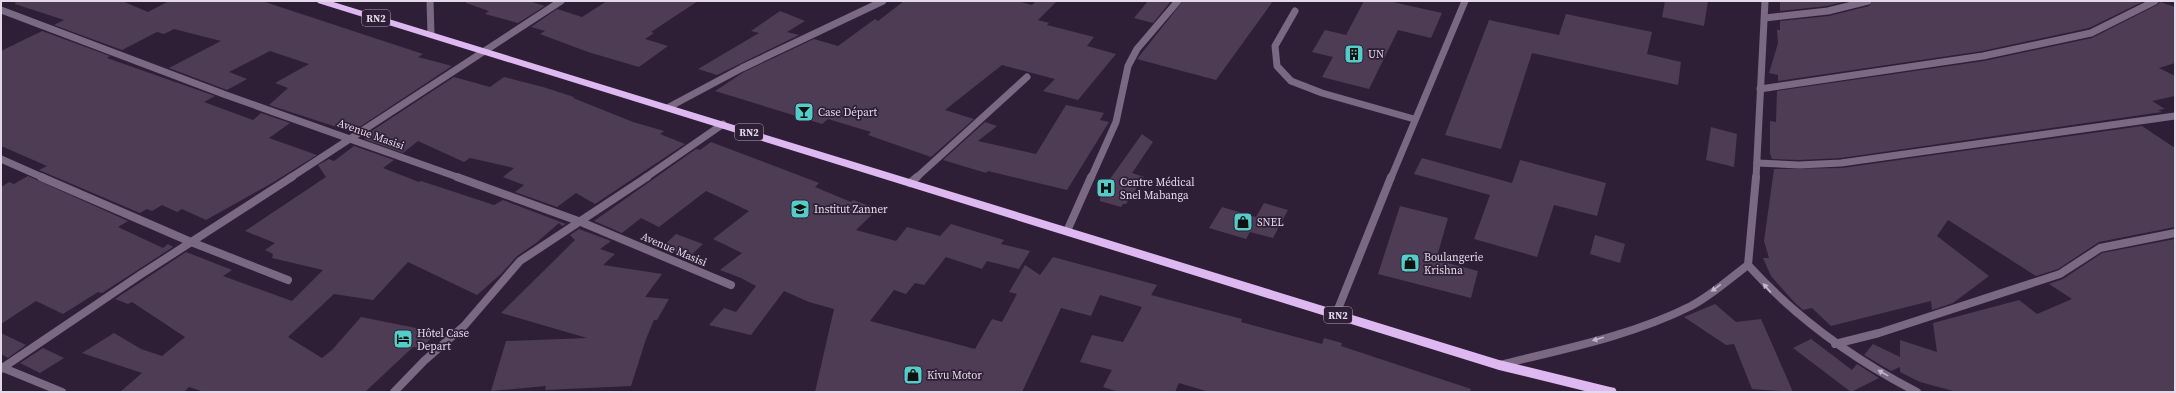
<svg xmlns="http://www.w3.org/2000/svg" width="2176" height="393" viewBox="0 0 2176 393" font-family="'Source Serif 4',serif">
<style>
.building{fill:#4d3c54}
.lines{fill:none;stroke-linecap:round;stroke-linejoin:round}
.service-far1{stroke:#7b6883;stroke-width:7}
.service{stroke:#7b6883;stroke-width:8}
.minor-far1{stroke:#7b6883;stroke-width:7}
.minor{stroke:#7b6883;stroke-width:8}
.trunk{fill:#deb8f0;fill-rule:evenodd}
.oneway{fill:#c4b7ca}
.labels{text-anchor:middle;stroke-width:3.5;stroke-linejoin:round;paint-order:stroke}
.shield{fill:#2f1f36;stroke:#ada1b3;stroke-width:1}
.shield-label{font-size:10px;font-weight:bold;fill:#e3d9e8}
.poi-label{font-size:11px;fill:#e3d9e8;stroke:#2f1f36;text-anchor:start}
.street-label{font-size:11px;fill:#e3d9e8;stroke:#2f1f36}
</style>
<rect width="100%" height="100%" fill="#2f1f36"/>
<g class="building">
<polygon points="16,1 122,1 148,12 169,1 262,1 423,54 418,57 452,66 352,132 269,105 288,88 275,83 309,64 270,51 229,72 247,79 227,90 169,68 221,41 174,29 164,34 157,32 122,50 54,25 64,20 15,4"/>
<polygon points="466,1 529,1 545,6 518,23 485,14 489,11 466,3"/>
<polygon points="607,1 698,1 651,32 654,33 645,39 668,46 639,67 588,52 540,34 545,31 531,27 557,9 582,17"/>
<polygon points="904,1 1018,1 1032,5 1036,1 1057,1 1038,20 1049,23 1047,25 1094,37 1087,46 1116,54 1078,100 1043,91 1055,79 1002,65 945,110 974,119 931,157 868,135 871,132 828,119 822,124 715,91 744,72 814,39 838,46 875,19 878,21"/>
<polygon points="1148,1 1171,1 1153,23 1134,18"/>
<polygon points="1183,1 1273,1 1216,80 1137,59"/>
<polygon points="1364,1 1388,1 1442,13 1431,38 1398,30 1369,89 1322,77 1333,57 1312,52 1325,30 1346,35"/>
<polygon points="1665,1 1708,1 1704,26 1662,17"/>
<polygon points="1780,1 1847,1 1827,6 1780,11"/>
<polygon points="1873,1 2144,1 2089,28 1982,51 1778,81 1778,75 1769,73 1778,43 1777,30 1780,30 1780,21 1829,16 1869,6"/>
<polygon points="2160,2 2175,7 2175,63 2159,68 2175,76 2175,96 2152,101 2165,109 2158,110 2162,112 1841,158 1799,160 1772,159 1770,154 1770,121 1776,122 1777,91 1984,61 2092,38 2157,5"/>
<polygon points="780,11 805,21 787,32 799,35 717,75 698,69 759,33 751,31"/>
<polygon points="1566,14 1652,32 1647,54 1681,62 1678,85 1532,53 1501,149 1445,135 1489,20 1559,35"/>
<polygon points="42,31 110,56 107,58 215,96 204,102 253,120 261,113 290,123 269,138 317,155 272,183 206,220 182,209 177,212 162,205 152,211 147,209 140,213 39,170 47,166 1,146 1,51"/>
<polygon points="454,77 490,87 504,77 543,87 574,97 573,98 633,122 664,131 660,134 685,144 595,204 576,193 557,207 515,192 524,185 503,177 514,168 470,158 464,162 418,141 403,153 364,139 367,137 364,136"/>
<polygon points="1066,105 1104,113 1100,120 1109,122 1067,190 988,171 986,173 943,160 985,122 997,126 978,141 1036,154"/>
<polygon points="2142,126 2175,148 2175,227 2099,242 2058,269 2036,276 1948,220 1937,236 1989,276 1953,303 1932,310 1931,301 1831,326 1812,308 1803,310 1794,302 1771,276 1763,258 1769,258 1764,241 1774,169 1842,168"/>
<polygon points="1711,127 1737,134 1734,167 1706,160"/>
<polygon points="1142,134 1153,142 1132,173 1144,177 1126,204 1123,204 1121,207 1100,201 1100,193"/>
<polygon points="711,142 819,183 815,187 851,202 853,200 878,209 856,230 896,241 907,227 940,236 951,224 1004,240 1001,244 1030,251 1019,269 987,261 982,269 946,257 924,285 915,283 906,294 894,290 870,321 975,349 992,319 1002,322 1017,294 1009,292 1025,265 1040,275 1053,257 1157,285 1151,295 1242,319 1241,322 1322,344 1324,338 1342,343 1341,346 1471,389 1470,392 1209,392 1179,383 1175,392 1119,392 1103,387 1112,370 1080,362 1092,335 1123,342 1142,307 1100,295 1091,316 1061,308 1022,392 815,392 834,309 809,302 784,291 751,335 709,325 724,308 736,312 756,286 741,278 720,270 742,253 713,239 749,211 706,191 659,227 641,218 622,233 594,221 696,149 700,150"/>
<polygon points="354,146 394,160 383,168 419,182 421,181 494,205 503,200 566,224 562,226 559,223 536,243 517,256 501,274 477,295 408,262 373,300 334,294 288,337 322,358 332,350 361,317 436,332 422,348 413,347 365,392 204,392 189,387 184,392 120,392 142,373 82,353 114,333 141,349 162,356 185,337 132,302 128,304 115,299 186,252 232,270 223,276 292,301 323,270 272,258 273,254 265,250 275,243 245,231 326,177 318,165 329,159 334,161"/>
<polygon points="1422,158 1512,183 1520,160 1606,183 1597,216 1554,205 1537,257 1474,239 1490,195 1414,174"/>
<polygon points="28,176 128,221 118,227 163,248 168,244 173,247 102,293 98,292 63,314 36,301 1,324 1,187 9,182 14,184"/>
<polygon points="1264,203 1288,210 1273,238 1250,232 1246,239 1209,228 1222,207 1256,217"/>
<polygon points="1400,206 1448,218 1436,260 1478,271 1471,298 1378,274"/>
<polygon points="579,229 611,241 600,249 615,254 603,265 662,274 645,297 669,299 657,320 654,320 646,339 631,386 545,390 546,386 491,391 506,341 587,338 501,313 575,240 570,235"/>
<polygon points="676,234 703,244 688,258 661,248"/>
<polygon points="1595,235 1625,244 1620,263 1590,254"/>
<polygon points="2175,239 2175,392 1957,392 1920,382 1900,372 1900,367 1891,371 1864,355 1873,344 1900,357 1900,340 1937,352 1933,323 2019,300 2037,314 2072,299 2049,284 2063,279 2102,253"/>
<polygon points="1715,304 1736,322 1761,319 1793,392 1752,389 1734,344 1726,345 1684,317"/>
<polygon points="1,333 26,345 8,358 1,354"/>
<polygon points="1811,339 1852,370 1857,364 1879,378 1851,392 1793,348"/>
<polygon points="43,348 64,358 40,373 20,363"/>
</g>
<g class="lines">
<g class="service-far1">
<polyline points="1295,11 1275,46 1277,66 1291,81 1322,93 1414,119"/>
<polyline points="916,178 1027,77"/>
</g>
<polyline class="service" points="910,183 917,177"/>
<g class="minor-far1">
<polyline points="430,1 431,34"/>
<polyline points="1,10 226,95 460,178"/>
<polyline points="1765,18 1828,11 1868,1"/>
<polyline points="1760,89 1983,56 2091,33 2155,1"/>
<polyline points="669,107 742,68 883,1"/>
<polyline points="1,159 44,178"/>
<polyline points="1757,163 1799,165 1841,163 2175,116"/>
<polyline points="290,178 561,1"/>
<polyline points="645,178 723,124"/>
<polyline points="1091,178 1116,122 1128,66 1137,49 1178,1"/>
<polyline points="1391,178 1465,1"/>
<polyline points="1756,178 1765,1"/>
</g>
<g class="minor">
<polyline points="41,177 191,242 288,280"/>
<polyline points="457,177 581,222 731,285"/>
<path d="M1756 177 1748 265C1797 319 1853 359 1917 392"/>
<polyline points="1067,231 1091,177"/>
<polyline points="1336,314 1391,177"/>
<polyline points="1835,344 1879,333 2060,274 2100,248 2175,233"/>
<path d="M1499 365C1564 349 1631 336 1691 306 1712 295 1729 279 1748 265"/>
<polyline points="1,367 62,392"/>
<polyline points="1,369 140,275 292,177"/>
<polyline points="394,392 424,361 464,326 520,261 647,177"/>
</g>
<polygon class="trunk" points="317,1 330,1 1499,360 1610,387 1615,388 1617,392 1589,392 1499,370 318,3"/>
</g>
<defs><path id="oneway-solid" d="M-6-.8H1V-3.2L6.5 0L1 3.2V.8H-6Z"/></defs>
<g class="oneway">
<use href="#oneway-solid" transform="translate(1716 288) rotate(144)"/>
<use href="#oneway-solid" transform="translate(1767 288) rotate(-131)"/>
<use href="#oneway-solid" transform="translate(1598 339) rotate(164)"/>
<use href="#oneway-solid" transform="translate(1883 373) rotate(-151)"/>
</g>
<defs>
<symbol id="building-square" viewBox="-11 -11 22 22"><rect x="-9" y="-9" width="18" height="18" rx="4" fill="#54cdc8" stroke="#2f1f36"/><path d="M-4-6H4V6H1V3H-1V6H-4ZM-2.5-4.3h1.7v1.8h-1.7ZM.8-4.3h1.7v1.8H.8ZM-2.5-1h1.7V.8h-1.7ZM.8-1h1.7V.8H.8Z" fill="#111"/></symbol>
<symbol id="bar-square" viewBox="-11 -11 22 22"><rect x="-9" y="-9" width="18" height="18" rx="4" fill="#54cdc8" stroke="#2f1f36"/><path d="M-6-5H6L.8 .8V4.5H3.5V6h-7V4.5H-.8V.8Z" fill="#111"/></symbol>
<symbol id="hospital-square" viewBox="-11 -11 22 22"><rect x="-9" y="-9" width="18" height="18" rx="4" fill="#54cdc8" stroke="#2f1f36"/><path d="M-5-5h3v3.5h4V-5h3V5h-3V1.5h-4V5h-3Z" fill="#111"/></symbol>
<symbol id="school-square" viewBox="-11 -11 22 22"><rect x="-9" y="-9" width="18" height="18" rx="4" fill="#54cdc8" stroke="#2f1f36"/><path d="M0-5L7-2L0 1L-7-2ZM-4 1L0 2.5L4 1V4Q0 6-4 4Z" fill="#111"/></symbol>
<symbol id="shop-square" viewBox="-11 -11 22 22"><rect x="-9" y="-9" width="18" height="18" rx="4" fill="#54cdc8" stroke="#2f1f36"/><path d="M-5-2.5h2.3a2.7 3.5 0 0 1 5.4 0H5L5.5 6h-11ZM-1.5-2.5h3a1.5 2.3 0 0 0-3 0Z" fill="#111"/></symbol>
<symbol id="hotel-square" viewBox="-11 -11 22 22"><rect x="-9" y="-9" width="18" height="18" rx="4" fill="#54cdc8" stroke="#2f1f36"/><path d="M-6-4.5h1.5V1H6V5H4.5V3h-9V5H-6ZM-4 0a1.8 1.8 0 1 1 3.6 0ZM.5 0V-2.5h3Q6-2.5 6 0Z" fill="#111"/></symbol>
</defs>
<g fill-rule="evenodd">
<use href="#building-square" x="1343" y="43" width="22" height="22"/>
<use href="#bar-square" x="793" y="101" width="22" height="22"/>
<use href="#hospital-square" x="1095" y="177" width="22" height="22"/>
<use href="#school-square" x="789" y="198" width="22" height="22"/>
<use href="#shop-square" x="1232" y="211" width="22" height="22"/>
<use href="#shop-square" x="1399" y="252" width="22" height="22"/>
<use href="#hotel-square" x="392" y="328" width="22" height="22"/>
<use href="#shop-square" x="902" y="364" width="22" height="22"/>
</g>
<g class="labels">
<g class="shield">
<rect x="362" y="10" width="28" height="16" rx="3"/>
<rect x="735" y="124" width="28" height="16" rx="3"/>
<rect x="1324" y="307" width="28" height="16" rx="3"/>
</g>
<g class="shield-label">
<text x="376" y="22">RN2</text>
<text x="749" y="136">RN2</text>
<text x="1338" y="319">RN2</text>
</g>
<g class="poi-label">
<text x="1368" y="58">UN</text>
<text x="818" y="116">Case Départ</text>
<text x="1120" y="186">Centre Médical<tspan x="1120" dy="13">Snel Mabanga</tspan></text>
<text x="814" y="213">Institut Zanner</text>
<text x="1257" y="226">SNEL</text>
<text x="1424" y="261">Boulangerie<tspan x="1424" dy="13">Krishna</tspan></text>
<text x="417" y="337">Hôtel Case<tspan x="417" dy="13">Depart</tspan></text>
<text x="927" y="379">Kivu Motor</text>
</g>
<g class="street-label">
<text transform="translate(371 134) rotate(20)" y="4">Avenue Masisi</text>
<text transform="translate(674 249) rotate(23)" y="4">Avenue Masisi</text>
</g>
</g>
<rect width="2176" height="393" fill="none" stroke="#e3d9e8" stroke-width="4"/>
</svg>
